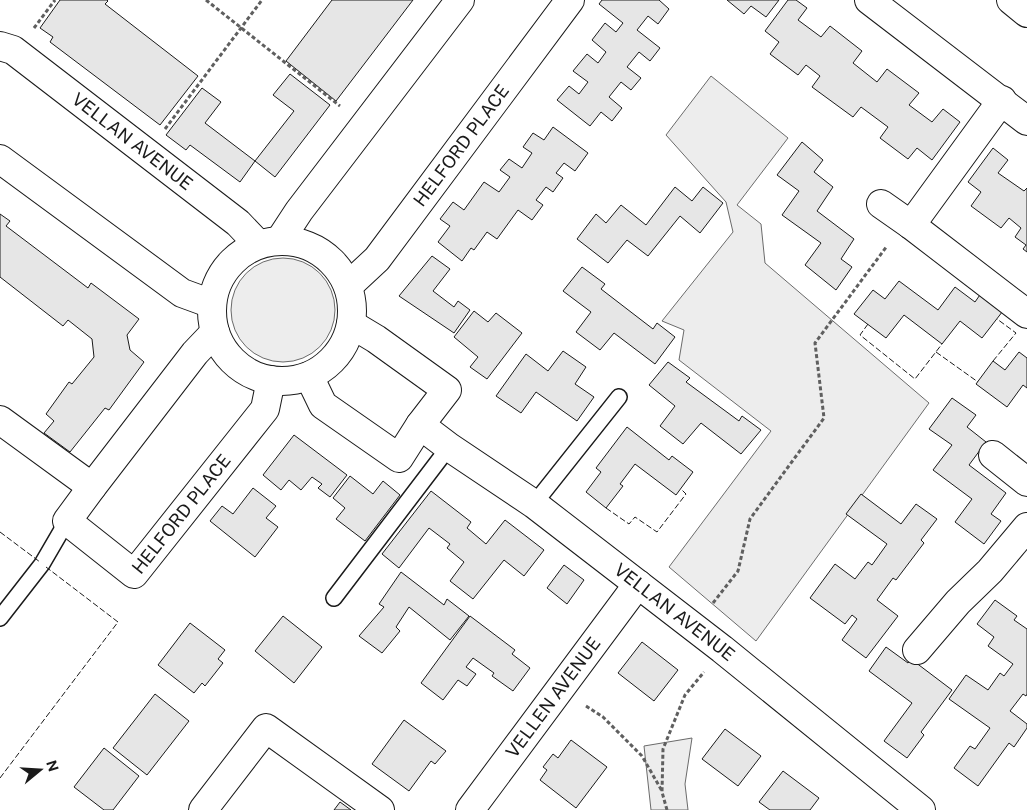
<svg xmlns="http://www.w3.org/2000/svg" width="1027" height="810" viewBox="0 0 1027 810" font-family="'Public Sans',sans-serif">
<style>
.built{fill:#ededed;stroke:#6a6a6a}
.building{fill:#e6e6e6;stroke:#1a1a1a}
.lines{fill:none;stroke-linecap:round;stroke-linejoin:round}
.service-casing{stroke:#1a1a1a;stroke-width:18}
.minor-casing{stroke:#1a1a1a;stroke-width:30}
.path{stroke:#5f5f5f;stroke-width:3;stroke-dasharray:4 2.5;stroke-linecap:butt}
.service{stroke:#fff;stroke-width:15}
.minor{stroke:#fff;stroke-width:28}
.fence{stroke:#1a1a1a;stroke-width:1;stroke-dasharray:6 2.5;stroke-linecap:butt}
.labels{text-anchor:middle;stroke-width:4;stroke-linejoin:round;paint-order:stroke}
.street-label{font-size:18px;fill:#1a1a1a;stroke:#fff}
</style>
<rect width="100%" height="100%" fill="#fff"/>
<g class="built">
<polygon points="711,76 788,138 737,205 761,224 765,263 929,403 756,641 669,567 771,431 679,360 684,330 662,321 733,232 726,202 666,135"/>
<circle cx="283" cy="310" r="52"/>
<polygon points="692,738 685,784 688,810 651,810 644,746"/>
</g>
<g class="building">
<polygon points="60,0 107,0 108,1 105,4 198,76 160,125 50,42 53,37 40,28"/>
<polygon points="332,0 413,0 336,101 286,61"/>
<polygon points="602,0 659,0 669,9 658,24 648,16 637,30 660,48 650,61 639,52 627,67 641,78 631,90 621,82 609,97 622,108 612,121 601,112 590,126 557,100 569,86 579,94 588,82 573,71 587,54 598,63 606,52 592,40 605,23 616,32 623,23 599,4"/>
<polygon points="727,0 779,0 766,17 751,6 744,14"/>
<polygon points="788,0 796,0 807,8 798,20 821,37 830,26 862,51 853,63 877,82 887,69 919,93 909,105 932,122 943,109 960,122 932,160 917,148 908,159 880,138 888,127 861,107 853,117 812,87 820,76 806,65 798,75 770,54 779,42 765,31"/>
<polygon points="290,74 330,105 275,177 255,161 294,111 273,95"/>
<polygon points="202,88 221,102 205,123 255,161 240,182 190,145 186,150 166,135"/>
<polygon points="553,127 588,153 575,171 564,163 556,173 563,178 553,192 546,187 536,200 543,205 532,220 518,210 497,239 487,232 474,250 471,248 462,261 438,242 450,226 440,219 453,202 464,210 484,182 499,192 510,177 500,170 509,159 522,168 532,153 523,147 533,133 544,140"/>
<polygon points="802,142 823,160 814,172 833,187 817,211 854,239 841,259 852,267 836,290 805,265 821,243 782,215 799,191 777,175"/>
<polygon points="993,148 1008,160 998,173 1024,191 1027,188 1027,252 1023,249 1026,245 1015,237 1021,228 1009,218 1001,228 971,206 981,192 968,182"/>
<polygon points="675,187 692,201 703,187 723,203 700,233 680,216 648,256 627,240 608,263 577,239 596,214 606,223 621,205 646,225"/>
<polygon points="0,214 10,221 6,226 88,288 91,283 139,319 127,335 130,350 144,362 109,410 105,408 70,452 44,433 54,421 46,414 69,382 72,384 94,357 92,339 68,320 63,326 0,277"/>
<polygon points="432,256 450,269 433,291 454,307 458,301 470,310 454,333 399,296"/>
<polygon points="582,267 605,284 601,289 653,329 657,323 675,337 655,364 614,333 600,350 576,332 591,312 563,291"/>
<polygon points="899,281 938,310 955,287 975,302 984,289 1006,307 982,338 960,321 942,344 904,315 886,338 854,314 873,290 885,299"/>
<polygon points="474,311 488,322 496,313 522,333 487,379 470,367 478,357 454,337"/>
<polygon points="563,351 586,367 575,384 594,397 577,421 536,392 521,413 496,396 526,354 548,371"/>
<polygon points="1019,352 1027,358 1027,388 1023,385 1007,407 976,384 993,361 1005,370"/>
<polygon points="668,362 690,378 686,382 739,421 742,416 761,430 741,454 701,423 683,444 660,426 675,406 649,385"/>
<polygon points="952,398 976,415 967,427 986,442 969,465 1006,493 991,514 1001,521 984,544 955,522 972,499 933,470 952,445 929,429"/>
<polygon points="627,427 669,460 672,456 693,472 676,495 635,464 620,484 623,486 606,508 586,492 601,472 596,468"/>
<polygon points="294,435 347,475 330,497 318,488 322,484 312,477 301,490 289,480 281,490 263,475"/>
<polygon points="350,476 373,494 383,481 400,495 365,541 336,519 345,508 333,498"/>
<polygon points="253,488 276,506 266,518 278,527 255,557 210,521 222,506 233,514"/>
<polygon points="431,491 471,522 467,528 486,544 505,520 544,550 524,576 504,560 473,599 450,581 464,562 447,548 450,544 429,528 399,568 382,554"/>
<polygon points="861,494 901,524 916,504 937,519 921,540 924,543 896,580 893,578 877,600 898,616 866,658 842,640 857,619 852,615 845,624 810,598 835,564 855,579 868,562 872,565 887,544 846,514"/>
<polygon points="564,565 584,580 567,604 547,588"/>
<polygon points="401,572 444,605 447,599 469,616 450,640 409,607 396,627 400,631 382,653 359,636 384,607 379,604"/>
<polygon points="995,600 1017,616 1014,620 1027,629 1027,694 1026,696 1023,694 1010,711 1027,724 1027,728 1014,747 1009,743 978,786 954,768 970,746 975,749 990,728 949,699 966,675 988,690 1000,673 1004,676 1013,664 988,646 994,637 977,624"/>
<polygon points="283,616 322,647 294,683 255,651"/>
<polygon points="470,616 515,650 512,654 530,668 513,691 492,676 494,673 473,658 466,667 476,674 467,686 458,680 443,700 421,683"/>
<polygon points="190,623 225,650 218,659 223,663 205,686 202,683 194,693 158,665"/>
<polygon points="642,642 678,670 654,701 618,673"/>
<polygon points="886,647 908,663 911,659 952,690 921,732 924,735 907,758 884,741 912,703 869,671"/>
<polygon points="155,694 189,721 147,775 113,748"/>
<polygon points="404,720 446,751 435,764 431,761 409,791 372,764"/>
<polygon points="725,729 761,756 738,786 702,759"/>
<polygon points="571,740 607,767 576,808 540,780 547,770 543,767 553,754 558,758"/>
<polygon points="104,748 139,776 113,810 104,810 74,787"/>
<polygon points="783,771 819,798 810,810 770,810 759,802"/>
<polygon points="340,802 351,810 334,810"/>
</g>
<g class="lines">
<defs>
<g id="service">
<polyline points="534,504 619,397"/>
<polyline points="334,598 449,447"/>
<polyline points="0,618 42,564 67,521"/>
</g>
<g id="minor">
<polyline points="869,0 1027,121"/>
<polyline points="1011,0 1027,13"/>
<path id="s1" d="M0 46 13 50 238 223 258 244"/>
<polyline points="0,159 182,293 212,304"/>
<polyline points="881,204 911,225 1027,314"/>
<polyline points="911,225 1002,100"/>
<polyline points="280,240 299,211 460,0"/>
<circle cx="282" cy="311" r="70"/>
<path id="s2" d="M348 286 377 259 570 0"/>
<path id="s3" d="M215 332 195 353 92 487 67 521 134 574 265 409 271 380"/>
<polyline points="309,376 323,405 399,458 420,425 447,390 376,339 351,324"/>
<polyline points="0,420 92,487"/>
<path id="s4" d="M420 425 449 447 534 504 722 649 921 810"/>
<polyline points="993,455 1027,482"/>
<polyline points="917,650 958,602 990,571 1027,527"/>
<polyline points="203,810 266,728 380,810"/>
<path id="s5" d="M470 810 638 584"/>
</g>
</defs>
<use href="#service" class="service-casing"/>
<use href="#minor" class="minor-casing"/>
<g class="path">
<polyline points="206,0 340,106"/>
<polyline points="34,28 55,0"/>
<polyline points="165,129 262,0"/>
<polyline points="713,603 738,571 750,519 824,418 815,343 887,246"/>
<polyline points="586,706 603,717 642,756 662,791"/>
<polyline points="667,810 662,792 663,749 685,695 704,672"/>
</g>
<use href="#service" class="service"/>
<use href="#minor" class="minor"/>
<g class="fence">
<polyline points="868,324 860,335 915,379 942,344"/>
<polyline points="936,352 978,382"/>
<polyline points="993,361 1016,333 997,319"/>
<polyline points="606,508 629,524 635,517 657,532 686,494 681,489"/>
<polyline points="0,532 40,562"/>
<polyline points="0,778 118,622 46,567"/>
</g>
</g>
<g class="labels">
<g class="street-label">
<text dy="6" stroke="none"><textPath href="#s1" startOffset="164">VELLAN AVENUE</textPath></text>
<text dy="6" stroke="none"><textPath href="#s2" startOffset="181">HELFORD PLACE</textPath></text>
<text dy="6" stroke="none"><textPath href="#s3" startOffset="402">HELFORD PLACE</textPath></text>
<text dy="6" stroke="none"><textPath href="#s4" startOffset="316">VELLAN AVENUE</textPath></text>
<text dy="6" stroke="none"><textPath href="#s5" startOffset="140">VELLEN AVENUE</textPath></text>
</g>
</g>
<g transform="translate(40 770) rotate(72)" stroke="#ffffff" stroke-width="4" paint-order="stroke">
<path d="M0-4L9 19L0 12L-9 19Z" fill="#1a1a1a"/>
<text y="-8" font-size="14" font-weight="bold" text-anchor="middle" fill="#1a1a1a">N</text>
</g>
</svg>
